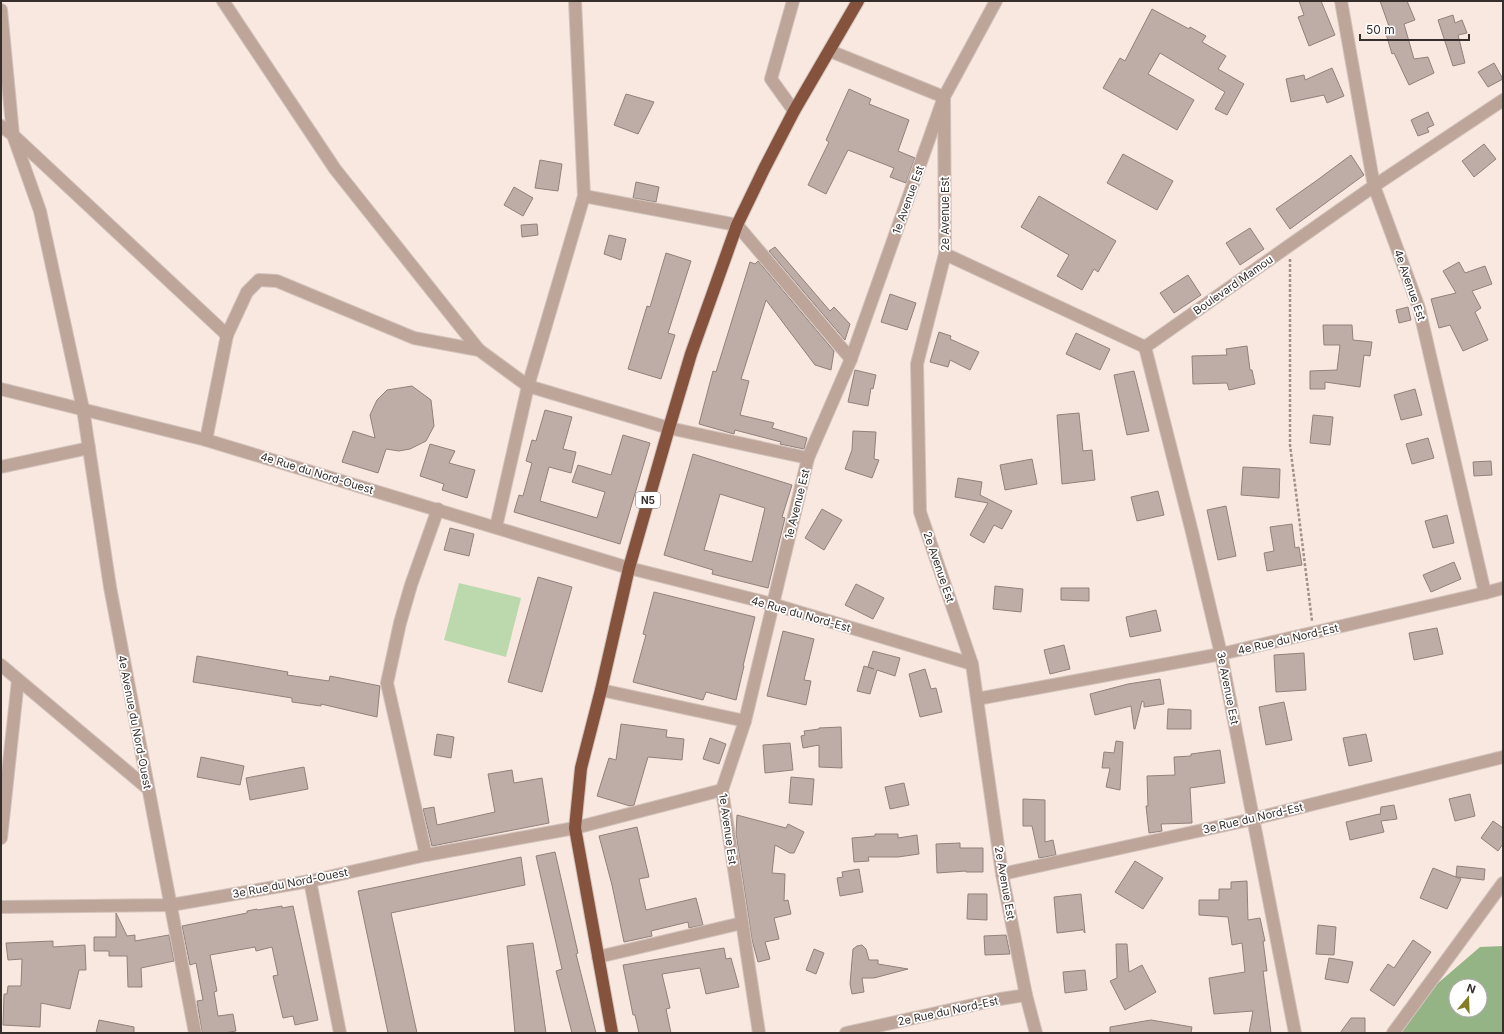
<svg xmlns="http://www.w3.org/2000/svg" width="1504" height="1034" viewBox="0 0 1504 1034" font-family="Inter,sans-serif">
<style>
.green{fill:#bbd9ad}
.forest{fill:#94b485;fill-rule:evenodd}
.building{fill:#beada6;stroke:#91817a;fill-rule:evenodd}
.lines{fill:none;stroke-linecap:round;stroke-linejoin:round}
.street-casing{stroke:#d2c3bc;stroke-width:14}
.highway-casing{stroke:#d2c3bc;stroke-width:14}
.path{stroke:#9d918b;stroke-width:2.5;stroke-dasharray:3 2;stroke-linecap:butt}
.street{stroke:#bea59a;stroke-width:12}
.highway{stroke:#85533d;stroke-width:12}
.labels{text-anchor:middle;stroke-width:3.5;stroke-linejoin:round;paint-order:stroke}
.shield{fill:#fff;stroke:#726d6b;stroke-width:1}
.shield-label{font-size:10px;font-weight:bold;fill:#352e2b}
.street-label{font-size:11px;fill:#352e2b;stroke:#fff}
</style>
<rect width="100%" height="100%" fill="#f9e8e0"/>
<polygon class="green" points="459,583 521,598 506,657 444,640"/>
<path class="forest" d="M1503 946V1033H1401L1437 984 1480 947ZM1456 986H1480V1010H1456Z"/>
<g class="building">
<polygon points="1299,1 1321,1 1335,35 1309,46 1298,17 1304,15"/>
<polygon points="1380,1 1407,1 1415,20 1404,24 1414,59 1428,57 1434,73 1409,85 1394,53 1392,54 1386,34 1391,32"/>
<polygon points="1152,9 1189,29 1190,27 1206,36 1202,42 1226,56 1218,69 1244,84 1227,115 1215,109 1225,92 1160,53 1148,74 1194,100 1177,130 1103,88 1120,58 1125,61"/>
<polygon points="1453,15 1455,23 1462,20 1467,33 1458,35 1465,63 1453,66 1438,20"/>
<polygon points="1494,63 1503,79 1488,87 1478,72"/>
<polygon points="1332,68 1344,96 1327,103 1324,95 1291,102 1286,79 1304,75 1305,80"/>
<polygon points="849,89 871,99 869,104 909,120 898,151 915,158 906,183 890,177 894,168 848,150 826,194 808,185 829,142 826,140"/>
<polygon points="626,94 654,102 638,134 614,125"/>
<polygon points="1428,112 1434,125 1427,128 1429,132 1418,136 1411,120"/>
<polygon points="1484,144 1496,159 1474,177 1462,161"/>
<polygon points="1123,154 1173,181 1157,210 1107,183"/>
<polygon points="1351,155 1364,175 1290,229 1276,209 1316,181"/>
<polygon points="540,160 562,164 558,191 535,188"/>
<polygon points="636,182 659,187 656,202 633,198"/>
<polygon points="514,187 533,198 523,216 504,205"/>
<polygon points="1039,196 1116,241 1098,272 1094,269 1082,290 1057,276 1069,255 1021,227"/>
<polygon points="537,224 538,235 522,237 521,225"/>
<polygon points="1250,228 1264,249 1240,265 1226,243"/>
<polygon points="609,235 626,239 621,260 604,254"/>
<polygon points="775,247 830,311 834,307 850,324 845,340 769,251"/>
<polygon points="666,253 691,261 668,333 675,335 661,379 628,369 647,306 650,307"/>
<polygon points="758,261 834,351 831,370 815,365 766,300 741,379 749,381 740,415 774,423 772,428 807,438 804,449 780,444 781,442 735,430 734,434 699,424 713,371 716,372 750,262 755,264"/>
<polygon points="1459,262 1465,273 1485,266 1492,284 1472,291 1481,308 1475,312 1488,340 1463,351 1450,325 1439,328 1431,299 1456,293 1443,271"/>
<polygon points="1188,275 1201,295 1174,313 1160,293"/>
<polygon points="890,294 916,303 907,330 881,322"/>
<polygon points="1408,307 1411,320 1399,323 1396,310"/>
<polygon points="1323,325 1352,325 1353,340 1372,342 1370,356 1364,355 1360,387 1325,382 1325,389 1310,389 1310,371 1337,370 1340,345 1324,345"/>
<polygon points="939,332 951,336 950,339 979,352 970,370 950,360 948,367 930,362"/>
<polygon points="1076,333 1110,349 1100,370 1066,354"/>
<polygon points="1247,346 1250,370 1252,370 1255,384 1229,390 1227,383 1193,384 1192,356 1227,355 1226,349"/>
<polygon points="855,370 876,375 873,389 871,388 868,406 848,402"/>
<polygon points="1134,371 1149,431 1127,435 1114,375"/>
<polygon points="412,386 431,400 434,426 426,441 410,449 399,451 386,449 378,473 342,462 353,431 375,438 370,415 377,400 387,390"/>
<polygon points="1415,389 1422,415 1401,420 1394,395"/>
<polygon points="545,410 572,417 563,449 576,452 571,473 549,467 540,501 597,518 605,492 572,482 578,465 611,475 623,435 650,443 620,544 514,512 519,495 523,496 532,463 526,461 532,440 536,441"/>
<polygon points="1079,413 1083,451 1092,450 1095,480 1062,484 1057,415"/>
<polygon points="1313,415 1333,417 1330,445 1310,443"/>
<polygon points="853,431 876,432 874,459 879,460 872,478 845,469 852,450"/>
<polygon points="1428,438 1434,458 1412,464 1406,444"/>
<polygon points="430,444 455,451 449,463 475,470 467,498 442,490 444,484 420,476"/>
<path d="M693 454 792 485 782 517 785 518 768 588 712 574 713 570 664 555ZM720 494 765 508 752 562 704 550Z"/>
<polygon points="1032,459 1037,484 1005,490 1000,465"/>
<polygon points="1491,461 1492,475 1474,476 1473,462"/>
<polygon points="1243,467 1280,469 1279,498 1241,495"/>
<polygon points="958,478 982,482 980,495 1012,511 1002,529 994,525 984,543 970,535 988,503 955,497"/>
<polygon points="1158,491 1164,515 1137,521 1131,497"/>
<polygon points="1226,506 1236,556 1218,560 1207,510"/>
<polygon points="822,509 842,520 824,550 805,538"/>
<polygon points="1447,515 1454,543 1433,548 1425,521"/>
<polygon points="1292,524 1295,548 1299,547 1302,565 1267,571 1264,553 1274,551 1270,527"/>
<polygon points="450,528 474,534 469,556 444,550"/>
<polygon points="1454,562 1461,579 1431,592 1423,575"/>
<polygon points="538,577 572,587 542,692 508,682"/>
<polygon points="856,584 884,598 873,619 845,605"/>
<polygon points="995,586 1023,589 1021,612 993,609"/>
<polygon points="1061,588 1089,588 1089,601 1061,600"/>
<polygon points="654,592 755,617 743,666 744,666 736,700 706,692 703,700 633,682 646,635 643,634"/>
<polygon points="1156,610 1161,631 1130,637 1126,617"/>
<polygon points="1437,628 1443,654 1414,660 1409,633"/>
<polygon points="783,631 814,639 804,680 811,681 806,705 767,696"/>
<polygon points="1064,645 1070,669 1050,674 1044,650"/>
<polygon points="873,651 900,658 895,676 877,670 870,694 857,691 864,666 874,669 868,667"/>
<polygon points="1304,653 1306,690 1276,692 1274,655"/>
<polygon points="197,656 288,672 287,675 329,681 330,676 380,686 377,717 321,704 321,706 292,702 292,698 193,682"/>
<polygon points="925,669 931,689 936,688 942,712 920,717 909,674"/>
<polygon points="1160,679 1164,704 1144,707 1144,702 1142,701 1135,729 1134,729 1131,706 1095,715 1090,694 1128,684"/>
<polygon points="1284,702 1292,740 1266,745 1259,707"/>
<polygon points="1168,709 1191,710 1191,729 1167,729"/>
<polygon points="621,724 667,730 666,737 684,739 682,760 648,757 634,805 630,806 597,796 609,758 616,760"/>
<polygon points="841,727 842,768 819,767 819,745 803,748 801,736 805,735 804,731 819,729 819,728"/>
<polygon points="437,734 454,737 451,758 434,755"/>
<polygon points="1366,734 1372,761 1349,766 1343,738"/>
<polygon points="710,738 726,744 719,764 703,759"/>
<polygon points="1116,741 1123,742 1120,790 1106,787 1110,768 1102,768 1104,752 1114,753"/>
<polygon points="790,743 793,770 765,773 763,745"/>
<polygon points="1220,750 1225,783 1190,788 1192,823 1161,824 1162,831 1149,833 1146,806 1148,806 1147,776 1175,775 1174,757 1191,756 1191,754"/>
<polygon points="201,757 244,766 240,785 197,777"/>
<polygon points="304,767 308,789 250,800 246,778"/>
<polygon points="512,770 514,783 542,778 549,823 432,846 423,809 434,807 437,825 495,812 488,774"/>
<polygon points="791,777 814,779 812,805 789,803"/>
<polygon points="904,783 909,805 890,809 885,787"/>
<polygon points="1470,794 1475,816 1455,821 1449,799"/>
<polygon points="1023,799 1045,800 1045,842 1053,840 1056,855 1039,858 1032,826 1023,826"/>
<polygon points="1394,805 1397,819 1381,821 1384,832 1350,840 1346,822 1379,814 1380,815 1381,807"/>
<polygon points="737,815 786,828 788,824 804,832 794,853 790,853 775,845 772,873 785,874 784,901 788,900 791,914 774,918 779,939 765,942 770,959 758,962 752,940 736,834"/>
<polygon points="1493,821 1503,828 1503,844 1498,851 1481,838"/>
<polygon points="637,827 649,877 639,879 646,910 696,898 703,925 689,928 688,922 651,931 652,936 624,942 612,885 599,836"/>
<polygon points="875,834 898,834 898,838 917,835 919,854 898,857 868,857 869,861 854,862 852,838 875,836"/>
<polygon points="960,843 960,848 983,848 983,872 966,872 966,871 937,873 936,844"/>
<polygon points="555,852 578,953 576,954 596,1033 572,1033 556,971 562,969 536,856"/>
<polygon points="521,857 525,885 391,913 417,1033 388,1033 358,891"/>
<polygon points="1135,861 1163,878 1143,909 1115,892"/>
<polygon points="1457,866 1485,869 1484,880 1456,877"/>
<polygon points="1433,868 1461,879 1447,909 1420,898"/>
<polygon points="859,869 863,892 840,896 837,878 843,877 842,872"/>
<polygon points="1247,881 1248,920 1260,918 1265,941 1263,941 1267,971 1263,971 1271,1033 1249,1033 1253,1011 1214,1014 1210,986 1209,978 1245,972 1242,943 1232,945 1228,917 1199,915 1199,900 1219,900 1219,889 1231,889 1231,882"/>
<polygon points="968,894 987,894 987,920 967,919"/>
<polygon points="1081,894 1085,933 1082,929 1082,930 1057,933 1054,897"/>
<polygon points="282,906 282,908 293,906 318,1020 295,1025 293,1016 283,1018 273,976 278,975 272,947 256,951 255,947 210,955 217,991 214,992 218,1016 233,1014 236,1031 224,1033 202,1033 197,1001 203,1000 196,963 190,965 182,926 247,913 247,911 257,909 258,910"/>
<polygon points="116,913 127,936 135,935 135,941 169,935 174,961 141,968 142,987 128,987 127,956 109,956 109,951 94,951 94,937 116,937"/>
<polygon points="1318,925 1336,927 1334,955 1316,954"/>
<polygon points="1006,935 1010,954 985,955 984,936"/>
<polygon points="1413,940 1431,952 1394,1006 1370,990 1388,964 1394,968"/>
<polygon points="53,941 53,947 85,945 86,970 79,970 70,1009 41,1003 40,1027 3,1025 4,994 7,994 8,986 21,986 22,959 8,960 6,943"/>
<polygon points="533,943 546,1033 515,1033 507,946"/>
<polygon points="1116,944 1127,944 1129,972 1142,965 1156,992 1125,1010 1110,981 1117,978"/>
<polygon points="862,945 866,949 869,960 878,960 878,964 908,969 874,978 862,978 864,992 852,994 850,984 853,949 857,946"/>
<polygon points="724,948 726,959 731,958 739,987 706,994 700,968 662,974 670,1008 666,1009 671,1033 639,1033 635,1015 633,1015 623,965"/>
<polygon points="814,949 824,953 816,974 806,970"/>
<polygon points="1329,958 1353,962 1348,983 1325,979"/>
<polygon points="1085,970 1087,990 1065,993 1063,972"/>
<polygon points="1351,1018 1365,1018 1365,1033 1340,1033"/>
<polygon points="99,1020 134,1027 134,1033 96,1033"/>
<polygon points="1151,1020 1192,1027 1191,1033 1110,1033 1110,1027"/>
</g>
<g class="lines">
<defs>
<g id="street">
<polyline points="223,1 335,169 479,350 528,386 669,428 808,458"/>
<polyline points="793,1 771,79 794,111"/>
<polyline points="1341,1 1374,186 1419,308 1485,593"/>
<polyline points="1,10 13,135 40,211 83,409 110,587 195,1033"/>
<polyline points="830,51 944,97 945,254 917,364 920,512 972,664 1002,874 1026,995 1036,1033"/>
<polyline points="1,126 13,135 227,335 206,440"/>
<polyline points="584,196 737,225 851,359"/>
<polyline points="945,254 1145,347 1374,186 1503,100"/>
<polyline points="227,335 247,292 259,280 277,281 414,338 479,350"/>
<polyline points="1145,347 1192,532 1221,654 1295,1033"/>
<polyline points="1,389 206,440 629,568 772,604 972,664"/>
<polyline points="1,467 89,448"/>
<polyline points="496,527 528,386 584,196 575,1"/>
<polyline points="1,665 147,788"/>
<polyline points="601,690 745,721"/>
<polyline points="977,699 1221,654 1485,593 1503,588"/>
<polyline points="1,838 18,680"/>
<polyline points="426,855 387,683 400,623 411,585 438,509"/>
<polyline points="1002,874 1253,819 1503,757"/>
<polyline points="310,881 340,1033"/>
<polyline points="1,907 171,905 310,881 426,855 575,828 722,790"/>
<polyline points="598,957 742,923"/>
<polyline points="759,1033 722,790 745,721 808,458 851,359 944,97 996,1"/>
<polyline points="846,1033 1000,999 1026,995"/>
<polyline points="1393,1033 1503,883"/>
</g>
<polyline id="highway" points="612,1033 575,828 581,768 601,690 629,568 669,428 691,354 737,225 764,169 794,111 858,1"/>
</defs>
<use href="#street" class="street-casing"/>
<use href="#highway" class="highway-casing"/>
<polyline class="path" points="1290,259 1290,445 1312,621"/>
<use href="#street" class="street"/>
<use href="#highway" class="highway"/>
</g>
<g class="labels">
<rect class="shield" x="636" y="492" width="24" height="16" rx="3"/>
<g class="shield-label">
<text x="648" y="504">N5</text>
</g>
<g class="street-label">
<text transform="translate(908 200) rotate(-70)" y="4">1e Avenue Est</text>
<text transform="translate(945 214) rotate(-90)" y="4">2e Avenue Est</text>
<text transform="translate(1233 285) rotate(-35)" y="4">Boulevard Mamou</text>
<text transform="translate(1410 285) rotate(71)" y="4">4e Avenue Est</text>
<text transform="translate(317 473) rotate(17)" y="4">4e Rue du Nord-Ouest</text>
<text transform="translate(797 504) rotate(-76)" y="4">1e Avenue Est</text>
<text transform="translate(939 567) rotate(71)" y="4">2e Avenue Est</text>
<text transform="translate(801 614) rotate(16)" y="4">4e Rue du Nord-Est</text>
<text transform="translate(1288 639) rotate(-13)" y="4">4e Rue du Nord-Est</text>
<text transform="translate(1228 688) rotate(79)" y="4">3e Avenue Est</text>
<text transform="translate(135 722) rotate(79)" y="4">4e Avenue du Nord-Ouest</text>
<text transform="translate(1253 818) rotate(-13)" y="4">3e Rue du Nord-Est</text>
<text transform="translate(728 829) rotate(82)" y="4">1e Avenue Est</text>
<text transform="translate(290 883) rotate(-11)" y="4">3e Rue du Nord-Ouest</text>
<text transform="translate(1005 883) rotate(80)" y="4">2e Avenue Est</text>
<text transform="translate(948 1011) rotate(-12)" y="4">2e Rue du Nord-Est</text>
</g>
</g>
<rect width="1504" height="1034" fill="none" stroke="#352e2b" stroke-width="4"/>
<g transform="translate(1468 998) rotate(19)"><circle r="19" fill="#ffffff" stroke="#aeabaa"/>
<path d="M0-3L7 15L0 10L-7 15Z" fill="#857d23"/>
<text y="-6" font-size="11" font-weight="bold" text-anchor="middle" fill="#352e2b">N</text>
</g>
<path d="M1360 34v6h109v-6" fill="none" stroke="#352e2b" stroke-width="2"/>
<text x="1366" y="34" font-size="12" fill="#352e2b" stroke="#ffffff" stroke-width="3" paint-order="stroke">50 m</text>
</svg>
